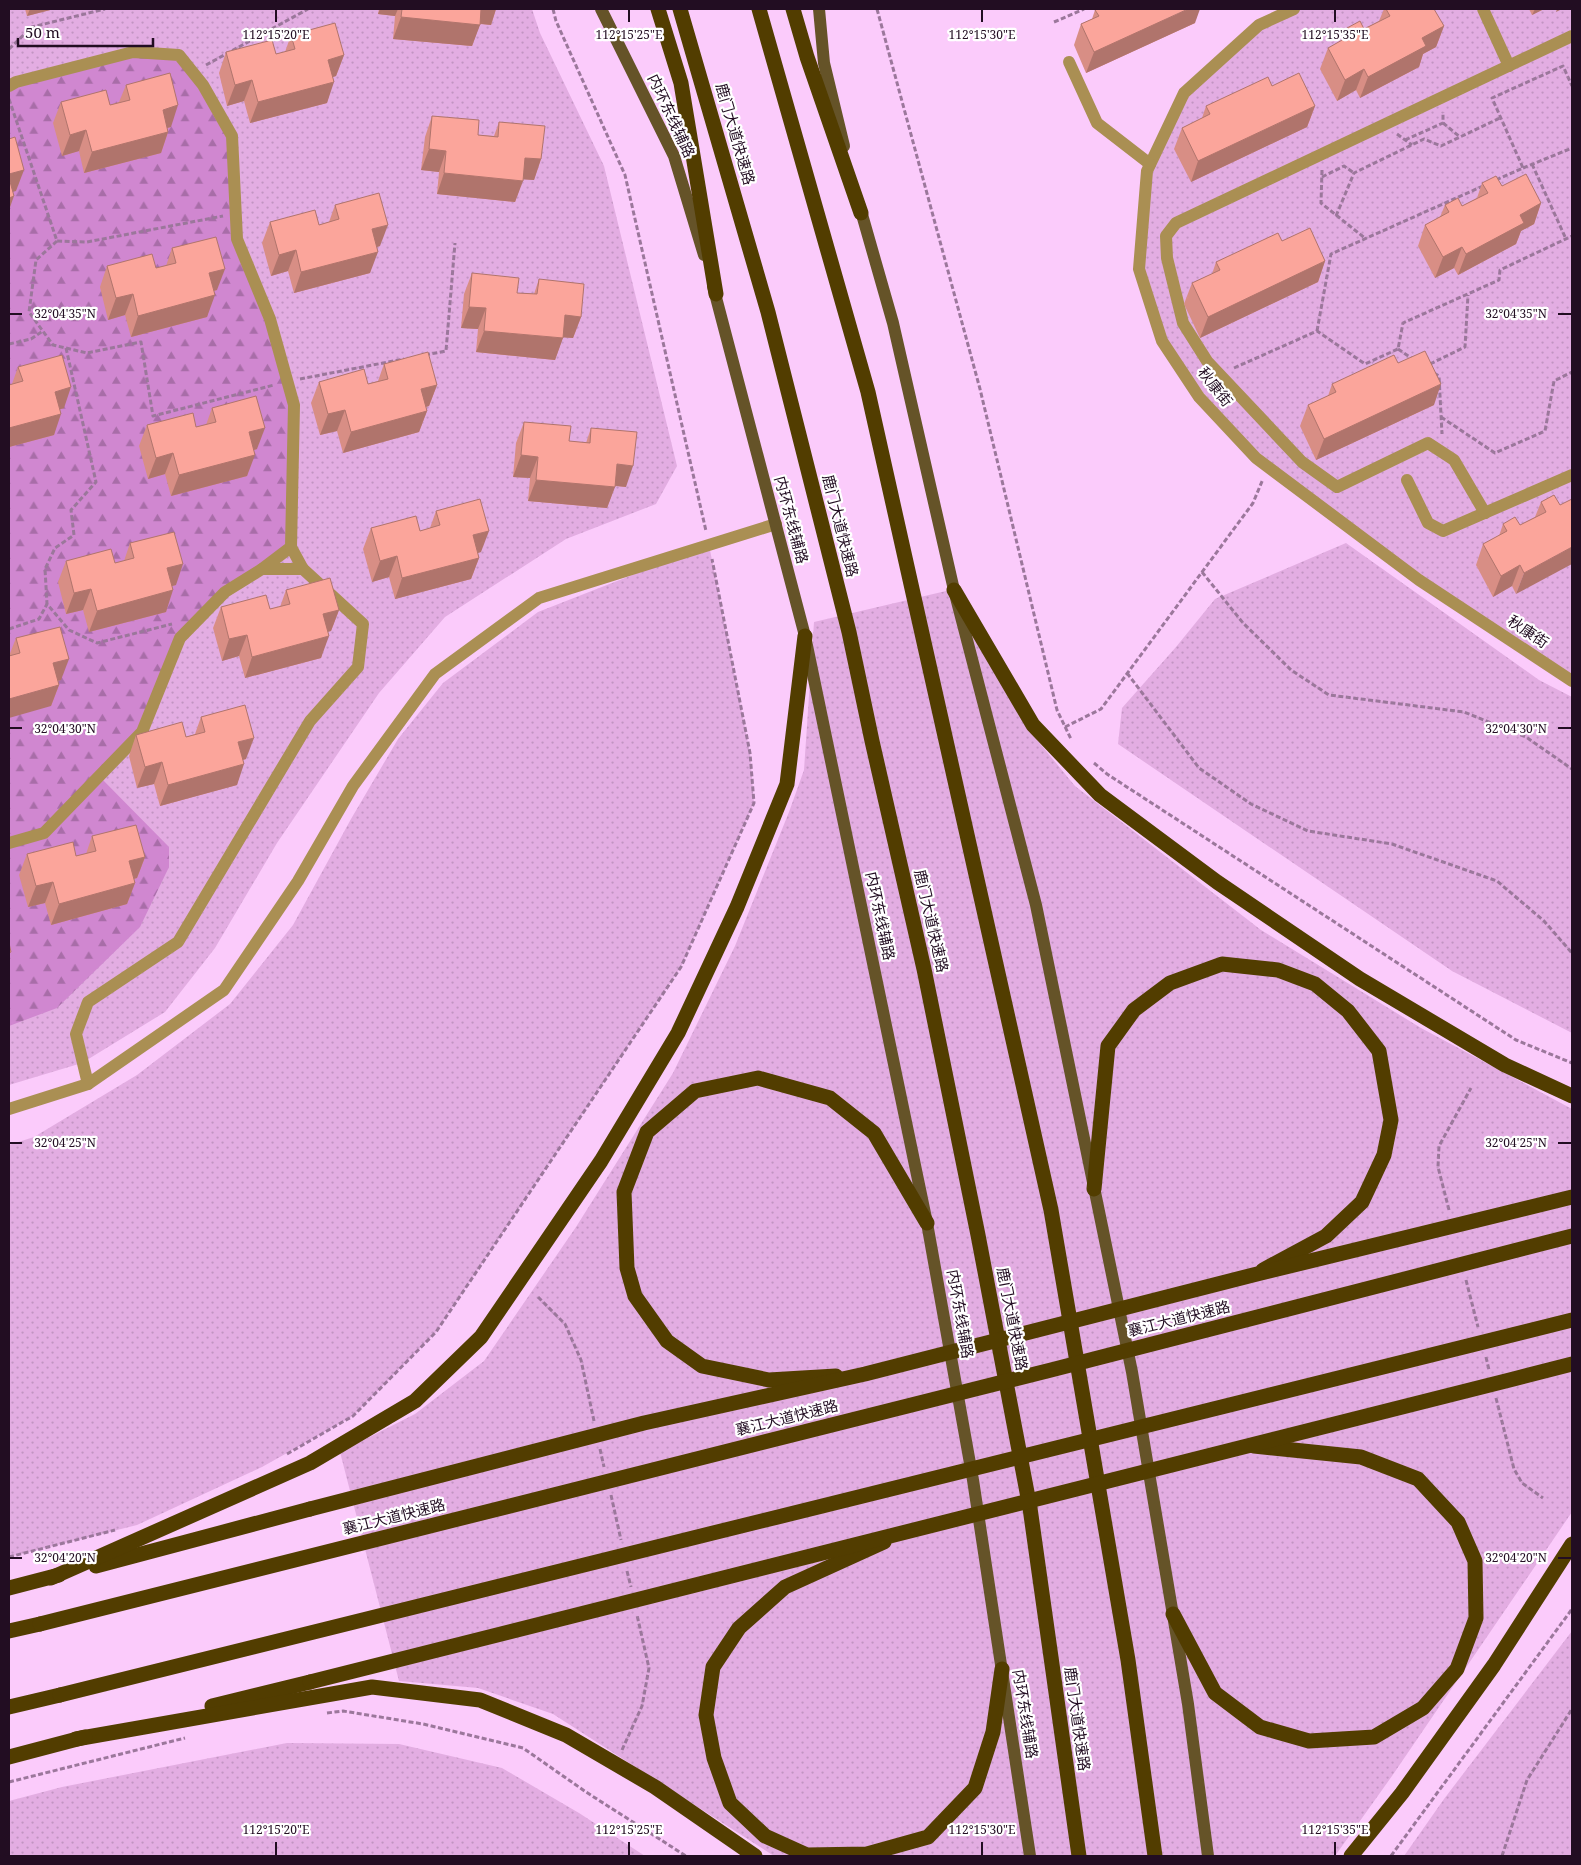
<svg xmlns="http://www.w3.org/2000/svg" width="1581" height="1865" viewBox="0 0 1581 1865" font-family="'Noto Serif','Noto Sans SC',serif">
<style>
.grass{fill:url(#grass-dots)}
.forest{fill:url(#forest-firs)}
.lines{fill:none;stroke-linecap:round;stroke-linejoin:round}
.path{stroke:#9b779b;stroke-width:3;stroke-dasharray:5 2.5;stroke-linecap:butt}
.minor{stroke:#aa8f53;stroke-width:12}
.major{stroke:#655328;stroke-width:12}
.highway{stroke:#523d00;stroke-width:15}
.highway-bridge{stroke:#523d00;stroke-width:15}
.wall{fill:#d88e85}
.shaded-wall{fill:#b0746c}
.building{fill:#fba59b;stroke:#b0746c}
.ticks{fill:none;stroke:#220d22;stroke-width:2}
.labels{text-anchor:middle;stroke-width:4.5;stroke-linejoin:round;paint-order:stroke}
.street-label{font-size:15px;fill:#220d22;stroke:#fff}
.ticks-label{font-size:12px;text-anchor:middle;fill:#220d22;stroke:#fff;stroke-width:4.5;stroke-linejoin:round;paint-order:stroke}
</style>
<defs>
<pattern id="grass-dots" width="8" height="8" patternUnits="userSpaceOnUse" patternTransform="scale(1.25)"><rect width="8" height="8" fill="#e3ade2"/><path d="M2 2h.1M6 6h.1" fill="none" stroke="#c294c2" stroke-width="1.8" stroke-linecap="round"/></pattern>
<pattern id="forest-firs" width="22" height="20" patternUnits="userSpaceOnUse" patternTransform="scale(1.25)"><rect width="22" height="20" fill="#d087d0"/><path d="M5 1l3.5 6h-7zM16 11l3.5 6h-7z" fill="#a86da8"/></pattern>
</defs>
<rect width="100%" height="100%" fill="#fbcbfb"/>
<g class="grass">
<polygon points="9,9 532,9 540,33 604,166 677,466 656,504 566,539 445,617 379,693 277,843 215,948 165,1012 82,1063 9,1085"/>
<polygon points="1294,9 1572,9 1572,681 1256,458 1162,341 1139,269 1147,171 1184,93 1259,25"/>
<polygon points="1346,543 1539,680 1572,697 1572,1033 1452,971 1118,744 1122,708 1176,647 1215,599"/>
<polygon points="709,545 750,753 754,803 681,967 436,1332 353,1416 262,1467 137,1525 9,1557 9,1145 34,1137 137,1075 230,1004 293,925 351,819 398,739 443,683 538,612"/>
<polygon points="946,591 1006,691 1037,740 1075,786 1261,930 1421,1028 1572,1109 1572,1512 1392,1776 1335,1856 774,1856 553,1714 478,1688 399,1681 340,1452 415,1414 484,1361 576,1227 673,1073 735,946 789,812 804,770 814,622"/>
<polygon points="1572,1631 1572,1856 1404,1856 1444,1799"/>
<polygon points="287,1743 399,1744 502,1768 579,1813 645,1856 9,1856 9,1801 62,1787"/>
</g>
<polygon class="forest" points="133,52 179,55 232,136 237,239 294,405 291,547 225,592 180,638 142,732 99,776 169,847 169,867 140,927 57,1008 9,1026 9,86"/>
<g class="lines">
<g class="path">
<polyline points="553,9 556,21 625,175 706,531"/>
<polyline points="877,9 980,389 1057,710 1071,739"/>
<polyline points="1054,22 1084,9"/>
<polyline points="9,49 32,27 105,9"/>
<polyline points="206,65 308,9"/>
<polyline points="9,99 57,241 87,242 223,216"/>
<polyline points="1443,123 1460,137"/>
<polyline points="1397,134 1412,145"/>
<polyline points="1405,140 1443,123 1443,112"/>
<polyline points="1532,164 1566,239"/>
<polyline points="1523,168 1572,148"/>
<polyline points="1322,170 1321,203 1366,239"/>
<polyline points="1322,177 1344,166 1354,173"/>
<polyline points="1496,180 1523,168 1492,98 1563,66 1572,86"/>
<polyline points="1336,216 1354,173 1424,139 1441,146 1500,118"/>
<polyline points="57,241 36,260 29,312 53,345 87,353 141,342 153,416 274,385"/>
<polyline points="1317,331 1331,254 1483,186"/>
<polyline points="9,344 31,339 43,331"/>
<polyline points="66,348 96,482 71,510 74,535 55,548 45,569 47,604 69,630 97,643 172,624"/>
<polyline points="1398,349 1414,360"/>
<polyline points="425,355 446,351 455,243"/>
<polyline points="1430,364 1465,347 1468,295"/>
<polyline points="1234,368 1317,331 1365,364 1398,349 1403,323 1499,280 1500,270 1572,236"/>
<polyline points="1434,373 1439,376 1442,434"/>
<polyline points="300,379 404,359"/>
<polyline points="1441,417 1495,453 1545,431 1554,381 1572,372"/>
<polyline points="1202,572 1243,623 1291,670 1329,695 1464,712 1526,737 1572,769"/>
<polyline points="9,629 39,619 47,604"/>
<polyline points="1127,673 1199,768 1251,804 1308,831 1392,844 1497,881 1544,921 1572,953"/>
<polyline points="1065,727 1101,709 1253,503 1263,479"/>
<polyline points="1094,763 1107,774 1516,1040 1572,1063"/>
<polyline points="1449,1210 1438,1167 1439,1146 1471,1088"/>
<polyline points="1466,1280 1478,1327"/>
<polyline points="538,1297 565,1324 581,1360 594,1421"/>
<polyline points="1486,1357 1489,1370"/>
<polyline points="1496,1398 1514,1469 1522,1483 1543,1498"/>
<polyline points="600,1449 604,1467"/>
<polyline points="287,1454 353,1416 436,1332 681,967 754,803 750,753 712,559"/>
<polyline points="611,1495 621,1540"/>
<polyline points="9,1557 115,1530"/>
<polyline points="627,1571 631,1587"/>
<polyline points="327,1713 343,1711 423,1724 523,1748 586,1792 686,1856"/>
<polyline points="622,1750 642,1706 649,1668 637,1615"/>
<polyline points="9,1782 185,1738"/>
<polyline points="1391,1856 1572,1609"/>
<polyline points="1502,1856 1527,1780 1572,1709"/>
</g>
<g class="minor">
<polyline points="1294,9 1259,25 1184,93 1147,171 1139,269 1162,341 1199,397 1256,458 1419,580 1572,681"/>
<polyline points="1483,9 1509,66"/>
<polyline points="1069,62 1097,123 1150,164"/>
<polyline points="9,86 16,82 133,52 179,55 203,85 232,136 237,239 270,319 294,405 291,547 262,569 225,592 180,638 142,732 44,833 9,843"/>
<polyline points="1407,480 1428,523 1443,531 1572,475"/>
<polyline points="1485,513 1454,460 1428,443 1337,487 1302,462 1207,361 1183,323 1167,258 1166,236 1176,223 1572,36"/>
<polyline points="291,547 303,569"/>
<polyline points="88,1084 76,1034 88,1002 178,942 310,721 358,667 363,624 303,569 262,569"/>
<polyline points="9,1109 88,1084 224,990 298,881 353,786 435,674 539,598 776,524"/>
</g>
<g class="major">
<polyline points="601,9 674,156 704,255"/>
<polyline points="819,9 824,63 844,146"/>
<polyline points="859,204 893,323 954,590 1036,905 1132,1372 1188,1704 1208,1856"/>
<polyline points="713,286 805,636 927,1223 973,1480 1030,1856"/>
</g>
<g class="highway">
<polyline points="658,9 681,83 716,294"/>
<polyline points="680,9 768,312 849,632 872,741 924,969 978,1235 1030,1508 1079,1856"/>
<polyline points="759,9 868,392 1051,1210 1128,1660 1155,1856"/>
<polyline points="793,9 807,57 861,213"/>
<polyline points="954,590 1033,725 1100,795 1217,882 1360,979 1505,1065 1572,1096"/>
<polyline points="1094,1189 1108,1046 1134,1010 1170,983 1222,964 1278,970 1315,984 1348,1011 1379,1051 1391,1120 1384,1155 1362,1202 1326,1236 1263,1270"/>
<polyline points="836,1376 769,1380 702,1366 667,1341 635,1296 627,1268 624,1192 647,1132 695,1091 758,1078 830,1098 874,1133 927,1223"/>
<polyline points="884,1542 785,1587 739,1628 713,1667 706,1715 714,1758 730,1803 765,1836 807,1855 867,1854 928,1837 975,1788 993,1732 1002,1669"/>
<polyline points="96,1566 310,1509"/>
<polyline points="51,1578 310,1463 415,1401 481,1337 601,1161 678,1033 737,907 787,784 805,636"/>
<polyline points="9,1588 59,1575"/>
<polyline points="1173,1614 1215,1693 1260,1727 1309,1741 1374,1737 1423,1708 1457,1669 1476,1618 1475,1561 1458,1522 1418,1479 1361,1457 1254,1446"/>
<polyline points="9,1631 40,1624"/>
<polyline points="212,1706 310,1682"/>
<polyline points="9,1707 60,1695"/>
<polyline points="76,1739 372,1687 480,1700 566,1735 655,1787 755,1856"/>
<polyline points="9,1757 85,1737"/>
<polyline points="1351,1856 1402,1793 1494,1665 1572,1544"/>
</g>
<g class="highway-bridge">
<polyline points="310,1509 644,1423 865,1374 1253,1275 1572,1197"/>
<polyline points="40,1624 1051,1370 1572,1236"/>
<path d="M310 1682C731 1576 1152 1472 1572 1364"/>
<polyline points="60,1695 1572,1320"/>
</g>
</g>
<g class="wall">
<polygon points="25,9 54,9 27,16"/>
<polygon points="379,9 496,9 491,25 480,24 472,46 393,39 395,16 378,14"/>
<polygon points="1384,9 1404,9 1444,26 1436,47 1423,54 1419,67 1360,98 1356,90 1337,101 1320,69 1328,48 1343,40 1347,28 1364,29 1379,21"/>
<polygon points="1529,9 1544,9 1532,15"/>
<polygon points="1095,10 1195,23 1086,73 1074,45 1081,24 1092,19"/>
<polygon points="291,35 344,55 336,76 333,77 327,103 250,123 244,101 227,106 219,73 226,52 276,54 285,52"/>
<polygon points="126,85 171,127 167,128 168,132 161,153 84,173 79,151 62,156 53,123 61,102 110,105 119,102"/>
<polygon points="1272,86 1315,106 1307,127 1191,182 1174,149 1182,128 1202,118 1206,106"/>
<polygon points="432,116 478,135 494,136 499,122 541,159 534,180 523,179 515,202 437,194 439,172 421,170 425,137"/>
<polygon points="1482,183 1502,186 1541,203 1534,224 1521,231 1516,244 1458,275 1454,268 1435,278 1418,246 1425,225 1440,217 1445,205 1462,206 1477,198"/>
<polygon points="335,205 380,246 377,247 370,273 294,293 288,271 271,276 262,243 270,222 319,225 329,222"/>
<polygon points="1282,241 1325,261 1318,282 1200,338 1184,304 1192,283 1212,274 1216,262"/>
<polygon points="172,248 217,290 214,291 207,317 131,337 125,315 108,320 100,287 107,266 156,268 166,266"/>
<polygon points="472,273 517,293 534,294 539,279 581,317 573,338 563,337 555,360 476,352 478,329 461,328 464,294"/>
<polygon points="1398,363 1434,405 1316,460 1300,426 1308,405 1328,396 1332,384"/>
<polygon points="384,364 437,385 429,406 426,407 427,411 419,432 343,453 337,431 320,435 311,403 319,382 368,384 378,381"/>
<polygon points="18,367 64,408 60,409 54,435 9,447 9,385 12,384"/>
<polygon points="212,408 257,449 254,450 247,476 171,496 165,474 148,479 139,446 147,425 196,427 206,425"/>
<polygon points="524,422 569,441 586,443 591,428 626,487 615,486 607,508 528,501 530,478 513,477 516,443"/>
<polygon points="1554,495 1516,594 1512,586 1493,597 1476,565 1483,544 1499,536 1503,524 1520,525 1535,517 1541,502"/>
<polygon points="436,511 481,552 477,553 479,558 471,579 395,599 389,577 372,582 363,549 371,528 420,531 430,528"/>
<polygon points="130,543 176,585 172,586 166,612 89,632 83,610 66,614 58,582 66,561 115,563 124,561"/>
<polygon points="286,590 339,610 331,631 327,632 321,658 245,678 239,656 222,661 213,628 221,607 270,609 280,607"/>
<polygon points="16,638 61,680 57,681 59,685 51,706 9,656"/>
<polygon points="201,717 246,759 243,760 237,785 160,806 154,784 137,788 129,756 136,735 186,737 195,734"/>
<polygon points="92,836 145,857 137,878 134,879 135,883 127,904 51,925 45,903 28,907 19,875 27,854 76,856 86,854"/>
</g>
<g class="shaded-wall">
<polygon points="30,9 54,9 27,16"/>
<polygon points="380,9 398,9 395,16 378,14"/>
<polygon points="479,9 496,9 491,25 474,23"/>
<polygon points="1188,9 1200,9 1195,23 1086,73 1094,52"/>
<polygon points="1535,9 1544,9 1532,15"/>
<polygon points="1557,9 1562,9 1556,12"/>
<polygon points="401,17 480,25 472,46 393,39"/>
<polygon points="1444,26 1436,47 1423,54 1419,67 1360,98 1368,77 1422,38"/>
<polygon points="344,55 336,76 320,81 328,60"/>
<polygon points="1364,69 1356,90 1337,101 1345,80"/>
<polygon points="252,80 244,101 227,106 235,85"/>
<polygon points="334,82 327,103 250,123 258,102"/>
<polygon points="178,105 171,127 155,131 163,110"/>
<polygon points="1315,106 1307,127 1191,182 1198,161"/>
<polygon points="86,130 79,151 62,156 70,135"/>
<polygon points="168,132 161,153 84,173 92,152"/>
<polygon points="429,149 446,151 439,172 421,170"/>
<polygon points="525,158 541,159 534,180 517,179"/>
<polygon points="24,170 16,191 9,193 9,174"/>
<polygon points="444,173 523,181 515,202 437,194"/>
<polygon points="14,196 9,210 9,198"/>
<polygon points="1541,203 1534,224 1521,231 1516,244 1458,275 1466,254 1520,215"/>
<polygon points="388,225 380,246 364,251 372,229"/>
<polygon points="1462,247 1454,268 1435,278 1443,257"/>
<polygon points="296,250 288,271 271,276 279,255"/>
<polygon points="378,252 370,273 294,293 301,272"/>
<polygon points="1325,261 1318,282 1200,338 1208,317"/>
<polygon points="225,269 217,290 201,294 209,273"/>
<polygon points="133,294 125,315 108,320 116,298"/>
<polygon points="215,295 207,317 131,337 138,316"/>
<polygon points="469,307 486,308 478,329 461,328"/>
<polygon points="565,315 581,317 573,338 557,337"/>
<polygon points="484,331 563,338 555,360 476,352"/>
<polygon points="1441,384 1434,405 1316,460 1324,439"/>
<polygon points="437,385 429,406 413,410 421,389"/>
<polygon points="71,387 64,408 48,413 55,392"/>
<polygon points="345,410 337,431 320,435 328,414"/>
<polygon points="427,411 419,432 343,453 351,432"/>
<polygon points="61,414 54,435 9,447 9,428"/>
<polygon points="265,428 257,449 241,454 249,432"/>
<polygon points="173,453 165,474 148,479 156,458"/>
<polygon points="255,455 247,476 171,496 179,475"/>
<polygon points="521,455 538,457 530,478 513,477"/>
<polygon points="617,464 633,466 626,487 609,485"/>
<polygon points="536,480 615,487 607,508 528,501"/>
<polygon points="489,531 481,552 465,557 473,535"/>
<polygon points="1572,547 1572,564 1516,594 1524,573"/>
<polygon points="397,556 389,577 372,582 380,561"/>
<polygon points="479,558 471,579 395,599 402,578"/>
<polygon points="183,564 176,585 160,589 167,568"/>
<polygon points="1520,565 1512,586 1493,597 1501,576"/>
<polygon points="91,589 83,610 66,614 74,593"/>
<polygon points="173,590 166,612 89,632 97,611"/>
<polygon points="339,610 331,631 315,635 323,614"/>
<polygon points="247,635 239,656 222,661 229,639"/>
<polygon points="329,636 321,658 245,678 252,657"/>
<polygon points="69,659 61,680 45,684 53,663"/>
<polygon points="59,685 51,706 9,718 9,699"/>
<polygon points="254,738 246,759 230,763 238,742"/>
<polygon points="162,762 154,784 137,788 145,767"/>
<polygon points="244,764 237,785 160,806 168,785"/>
<polygon points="145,857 137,878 121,882 129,861"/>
<polygon points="53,882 45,903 28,907 36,886"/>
<polygon points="135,883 127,904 51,925 59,904"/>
</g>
<g class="building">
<polygon points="402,9 481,9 480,25 401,17"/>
<polygon points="1097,9 1188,9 1094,52 1081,24 1099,16 1095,10"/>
<polygon points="1386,9 1434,9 1444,26 1422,38 1426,46 1368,77 1364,69 1345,80 1328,48 1351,35 1347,28 1360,21 1364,29 1390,16"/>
<polygon points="335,23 344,55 328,60 334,82 258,102 252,80 235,85 226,52 272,40 276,54 295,49 291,35"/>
<polygon points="170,73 178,105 163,110 168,132 92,152 86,130 70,135 61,102 106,90 110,105 130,100 126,85"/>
<polygon points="1299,73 1315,106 1198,161 1182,128 1210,114 1206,106 1268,77 1272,86"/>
<polygon points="432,116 479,120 478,135 498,137 499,122 545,126 541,159 525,158 523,181 444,173 446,151 429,149"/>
<polygon points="15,137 24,170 9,174 9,139"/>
<polygon points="1526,174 1541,203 1520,215 1524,223 1466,254 1462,247 1443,257 1425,225 1449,212 1445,205 1458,198 1462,206 1488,193 1482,183 1496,176 1502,186"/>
<polygon points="9,178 14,196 9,198"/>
<polygon points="379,193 388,225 372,229 378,252 301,272 296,250 279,255 270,222 315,210 319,225 339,219 335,205"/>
<polygon points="1310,228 1325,261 1208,317 1192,283 1220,270 1216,262 1278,233 1282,241"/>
<polygon points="216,237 225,269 209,273 215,295 138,316 133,294 116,298 107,266 152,254 156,268 176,263 172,248"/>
<polygon points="472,273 519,278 517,293 537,294 539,279 584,284 581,317 565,315 563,338 484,331 486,308 469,307"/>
<polygon points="1425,351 1441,384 1324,439 1308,405 1336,392 1332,384 1394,355 1398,363"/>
<polygon points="428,352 437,385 421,389 427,411 351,432 345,410 328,414 319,382 364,369 368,384 388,379 384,364"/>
<polygon points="62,355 71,387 55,392 61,414 9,428 9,385 23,381 18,367"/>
<polygon points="256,396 265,428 249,432 255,455 179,475 173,453 156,458 147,425 193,413 196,427 216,422 212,408"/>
<polygon points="524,422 571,426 569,441 590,443 591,428 637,432 633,466 617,464 615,487 536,480 538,457 521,455"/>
<polygon points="1554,495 1560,505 1572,499 1572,547 1524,573 1520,565 1501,576 1483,544 1507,531 1503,524 1515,517 1520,525 1546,512 1541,502"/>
<polygon points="480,499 489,531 473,535 479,558 402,578 397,556 380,561 371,528 416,516 420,531 440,525 436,511"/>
<polygon points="174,532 183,564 167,568 173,590 97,611 91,589 74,593 66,561 111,549 115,563 134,558 130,543"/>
<polygon points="330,578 339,610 323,614 329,636 252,657 247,635 229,639 221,607 266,595 270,609 290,604 286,590"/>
<polygon points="60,627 69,659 53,663 59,685 9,699 9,656 20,653 16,638"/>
<polygon points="245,705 254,738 238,742 244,764 168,785 162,762 145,767 136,735 182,722 186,737 205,732 201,717"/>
<polygon points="136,825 145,857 129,861 135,883 59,904 53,882 36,886 27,854 73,842 76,856 96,851 92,836"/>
<polygon points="9,943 11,952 9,953"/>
</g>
<path class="ticks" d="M276 10V22M629 10V22M982 10V22M1335 10V22M10 314H22M1558 314H1571M10 728H22M1558 728H1571M10 1143H22M1558 1143H1571M10 1558H22M1558 1558H1571M276 1842V1855M629 1842V1855M982 1842V1855M1335 1842V1855"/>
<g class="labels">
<g class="street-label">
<text transform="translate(671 116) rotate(65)" y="5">内环东线辅路</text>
<text transform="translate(735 134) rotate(74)" y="5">鹿门大道快速路</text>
<text transform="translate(1215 387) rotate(52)" y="5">秋康街</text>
<text transform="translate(791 520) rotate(75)" y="5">内环东线辅路</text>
<text transform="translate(840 526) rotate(76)" y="5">鹿门大道快速路</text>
<text transform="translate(1528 632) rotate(34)" y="5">秋康街</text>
<text transform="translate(880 916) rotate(78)" y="5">内环东线辅路</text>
<text transform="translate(931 921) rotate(77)" y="5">鹿门大道快速路</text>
<text transform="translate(960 1314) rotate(80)" y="5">内环东线辅路</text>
<text transform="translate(1012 1319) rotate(79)" y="5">鹿门大道快速路</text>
<text transform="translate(1179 1319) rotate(-14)" y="5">襄江大道快速路</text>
<text transform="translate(787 1418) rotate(-14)" y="5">襄江大道快速路</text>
<text transform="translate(394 1517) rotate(-14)" y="5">襄江大道快速路</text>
<text transform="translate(1025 1714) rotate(81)" y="5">内环东线辅路</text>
<text transform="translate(1077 1719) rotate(82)" y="5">鹿门大道快速路</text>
</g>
</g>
<g class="ticks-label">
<text x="276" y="39">112°15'20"E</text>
<text x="629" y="39">112°15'25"E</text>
<text x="982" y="39">112°15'30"E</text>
<text x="1335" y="39">112°15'35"E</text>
<text x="65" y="318">32°04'35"N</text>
<text x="1516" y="318">32°04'35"N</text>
<text x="65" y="733">32°04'30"N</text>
<text x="1516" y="733">32°04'30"N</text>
<text x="65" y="1147">32°04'25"N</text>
<text x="1516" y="1147">32°04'25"N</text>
<text x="65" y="1562">32°04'20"N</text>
<text x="1516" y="1562">32°04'20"N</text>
<text x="276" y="1834">112°15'20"E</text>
<text x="629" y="1834">112°15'25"E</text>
<text x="982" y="1834">112°15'30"E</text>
<text x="1335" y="1834">112°15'35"E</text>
</g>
<rect width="1581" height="1865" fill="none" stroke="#220d22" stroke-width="20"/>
<path d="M18 38v8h135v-8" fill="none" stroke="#220d22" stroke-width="2.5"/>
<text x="25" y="38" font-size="15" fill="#220d22" stroke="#ffffff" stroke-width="4" paint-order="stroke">50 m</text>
</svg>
